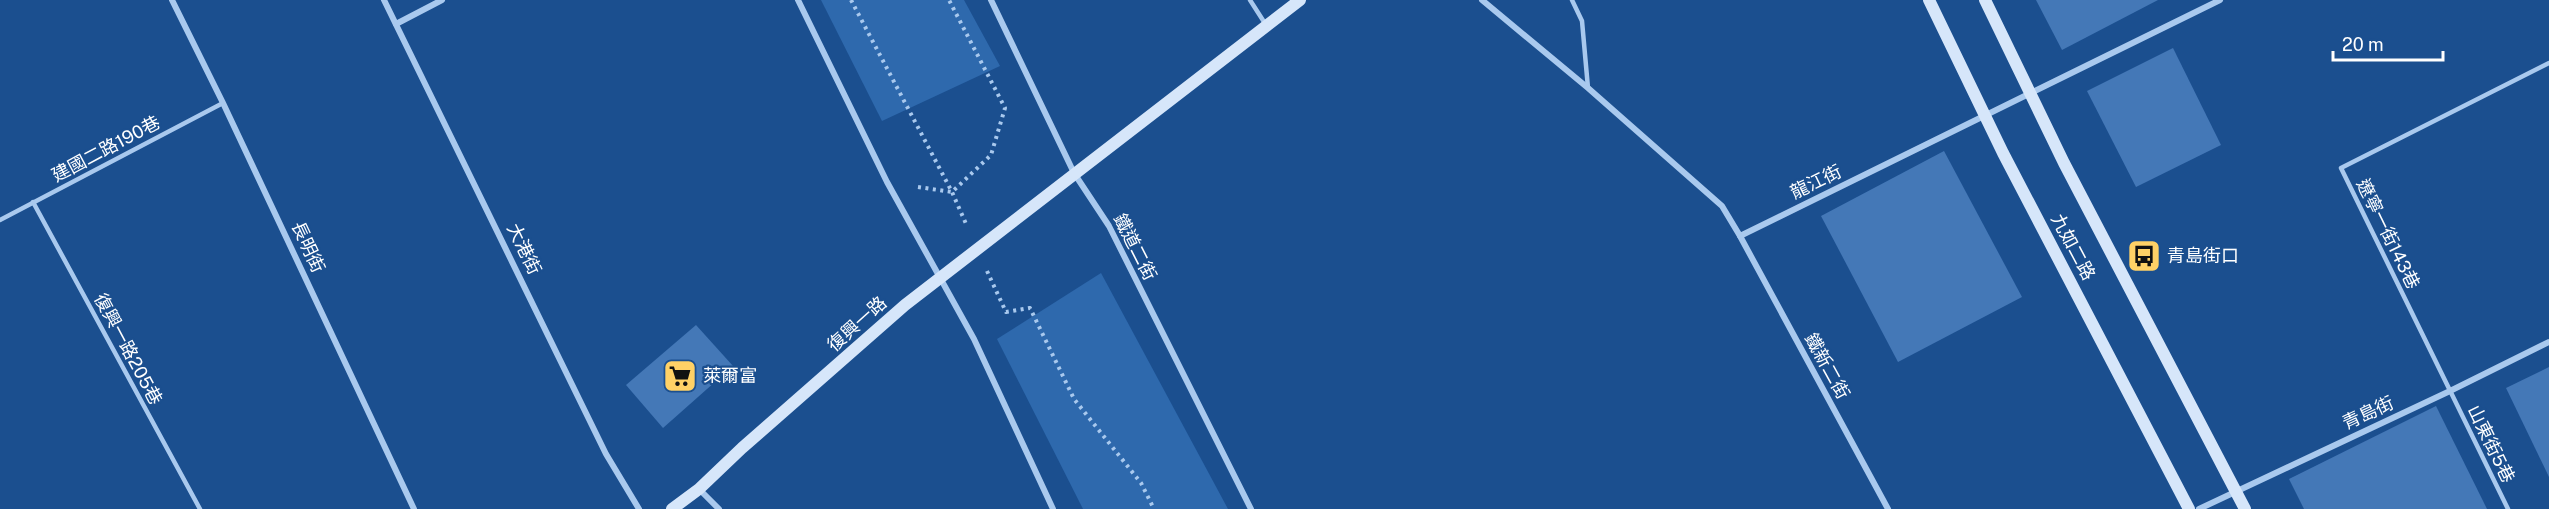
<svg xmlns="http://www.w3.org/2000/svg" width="2549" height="509" viewBox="0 0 2549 509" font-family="'Public Sans','Noto Sans TC',sans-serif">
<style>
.green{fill:#2e69ad}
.building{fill:#4478b7}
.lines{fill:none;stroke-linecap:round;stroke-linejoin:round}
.path{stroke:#a9c9ee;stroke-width:4;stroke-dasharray:3 4.5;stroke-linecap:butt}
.lane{stroke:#a9c9ee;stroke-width:4.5}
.street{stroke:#a9c9ee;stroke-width:6}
.secondary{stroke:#d6e6fa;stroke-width:12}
.labels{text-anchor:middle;stroke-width:4.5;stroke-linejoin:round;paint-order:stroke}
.street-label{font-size:18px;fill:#fff;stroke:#1b4f8f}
.poi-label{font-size:18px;fill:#fff;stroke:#1b4f8f;text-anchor:start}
</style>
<rect width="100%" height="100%" fill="#1b4f8f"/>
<g class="green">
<polygon points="821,0 964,0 1000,66 882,121"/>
<polygon points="1101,273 1228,509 1083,509 997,339"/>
</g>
<g class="building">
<polygon points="2036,0 2158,0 2062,50"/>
<polygon points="2173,48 2221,145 2136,187 2087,91"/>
<polygon points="1944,151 2022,297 1898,362 1821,216"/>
<polygon points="696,325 733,366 663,428 626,385"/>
<polygon points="2549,367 2549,477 2506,388"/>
<polygon points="2436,406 2487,509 2304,509 2289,479"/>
</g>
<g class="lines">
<g class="path">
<polyline points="851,0 952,192 967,226"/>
<polyline points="918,187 952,192 991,155 1005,108 949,0"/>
<polyline points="987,271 1006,312 1030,308 1074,399 1141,483 1154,509"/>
</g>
<g class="lane">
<polyline points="1250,0 1266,25"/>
<polyline points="1572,0 1582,21 1588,88"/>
<polyline points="33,202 200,509"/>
<polyline points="0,220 223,103"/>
<polyline points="2508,509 2341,168 2549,63"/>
</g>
<g class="street">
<polyline points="172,0 223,103 414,509"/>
<polyline points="384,0 606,454 639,509"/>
<polyline points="798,0 887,182 974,339 1053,509"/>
<polyline points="991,0 1074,173 1109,226 1251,509"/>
<polyline points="1482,0 1588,88 1722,206 1740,236 2220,0"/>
<polyline points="396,24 442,0"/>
<polyline points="1740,236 1888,509"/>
<polyline points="699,489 719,509"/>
<polyline points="2199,509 2450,391 2549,342"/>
</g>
<g class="secondary">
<polyline points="1929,0 2003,153 2189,509"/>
<polyline points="1985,0 2064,163 2245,509"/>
<polyline points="672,509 699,489 742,448 905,305 1300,0"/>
</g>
</g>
<defs>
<symbol id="bus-square" viewBox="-11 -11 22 22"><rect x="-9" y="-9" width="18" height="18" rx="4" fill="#ffd166" stroke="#1b4f8f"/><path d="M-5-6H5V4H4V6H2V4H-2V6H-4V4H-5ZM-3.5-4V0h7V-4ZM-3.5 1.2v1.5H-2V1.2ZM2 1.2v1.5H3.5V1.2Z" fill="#111"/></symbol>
<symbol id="supermarket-square" viewBox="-11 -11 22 22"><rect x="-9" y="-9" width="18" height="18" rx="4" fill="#ffd166" stroke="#1b4f8f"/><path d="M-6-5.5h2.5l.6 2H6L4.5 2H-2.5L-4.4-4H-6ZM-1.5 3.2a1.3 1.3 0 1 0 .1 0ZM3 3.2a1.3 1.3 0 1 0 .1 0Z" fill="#111"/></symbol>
</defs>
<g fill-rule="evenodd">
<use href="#bus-square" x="2125" y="237" width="38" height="38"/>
<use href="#supermarket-square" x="661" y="357" width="38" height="38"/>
</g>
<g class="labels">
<g class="street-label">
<text transform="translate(106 149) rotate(-28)" y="6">建國二路190巷</text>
<text transform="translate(1816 182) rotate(-26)" y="6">龍江街</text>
<text transform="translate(2388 234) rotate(64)" y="6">遼寧一街143巷</text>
<text transform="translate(308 247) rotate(65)" y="6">長明街</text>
<text transform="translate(1135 247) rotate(63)" y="6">鐵道二街</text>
<text transform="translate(2073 247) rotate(62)" y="6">九如二路</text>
<text transform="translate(524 249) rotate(64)" y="6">大港街</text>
<text transform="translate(857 324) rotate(-42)" y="6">復興一路</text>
<text transform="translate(128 349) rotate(62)" y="6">復興一路205巷</text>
<text transform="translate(1827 366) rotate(61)" y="6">鐵新二街</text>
<text transform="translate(2368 413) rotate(-25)" y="6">青島街</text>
<text transform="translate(2491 444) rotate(64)" y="6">山東街5巷</text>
</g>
<g class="poi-label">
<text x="2167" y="262">青島街口</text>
<text x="703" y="382">萊爾富</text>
</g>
</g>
<path d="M2333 51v9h110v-9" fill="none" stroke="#ffffff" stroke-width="3"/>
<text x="2342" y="51" font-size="18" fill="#ffffff" stroke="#1b4f8f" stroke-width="4.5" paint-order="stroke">20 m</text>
</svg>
